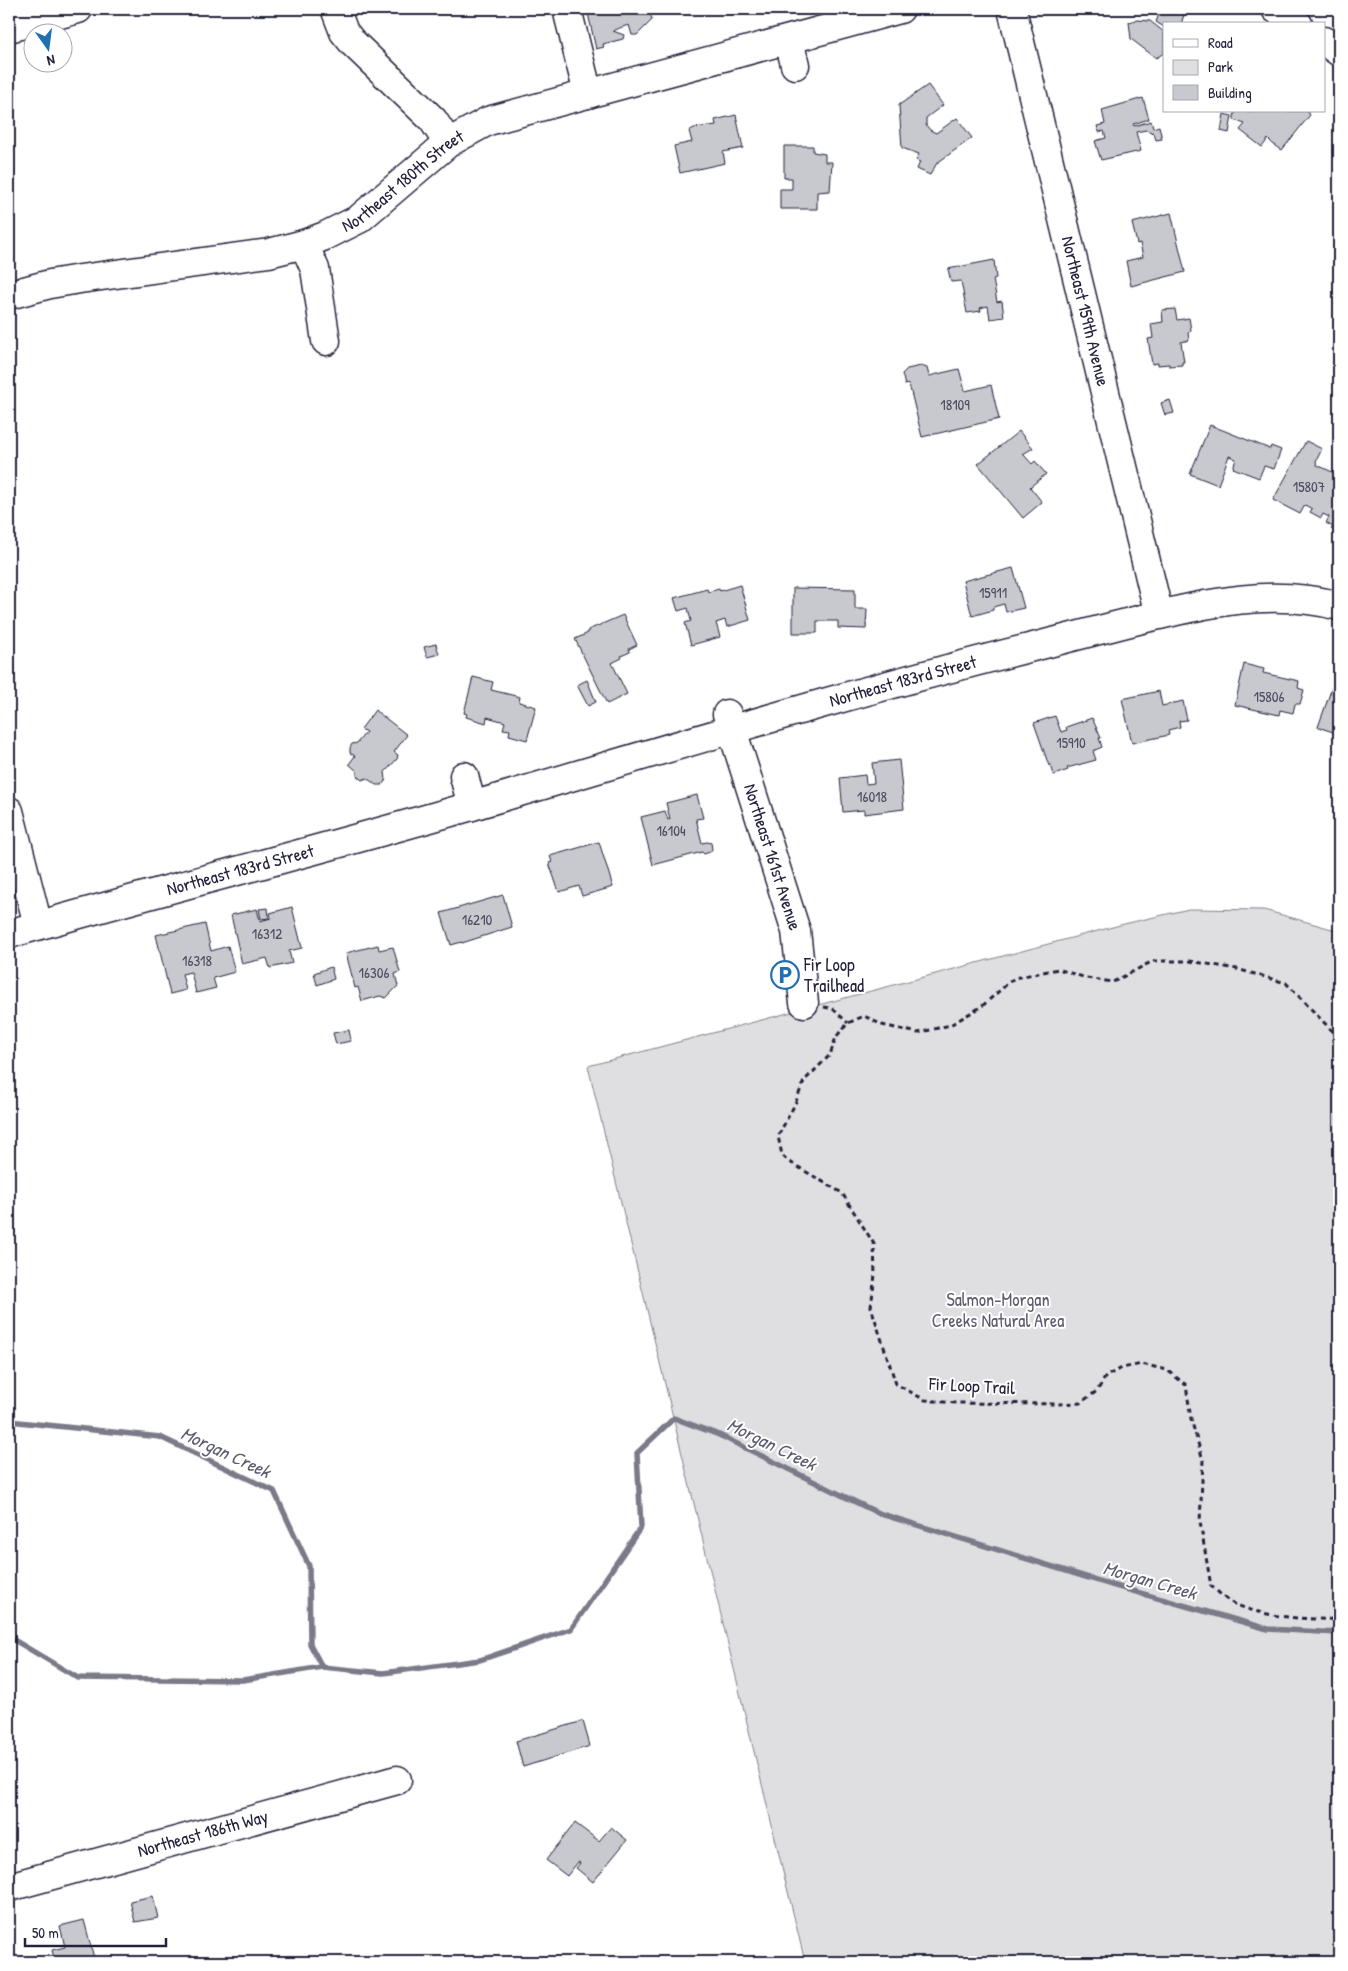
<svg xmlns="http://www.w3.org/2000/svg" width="1348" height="1971" viewBox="0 0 1348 1971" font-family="'Patrick Hand',sans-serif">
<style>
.green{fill:#dfdfe2;stroke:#80808e}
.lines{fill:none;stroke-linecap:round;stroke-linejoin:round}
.stream{stroke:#7a7a88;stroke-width:5.5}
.building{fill:#c8c8cf;stroke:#22223b}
.minor-casing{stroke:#22223b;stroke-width:31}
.path{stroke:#22223b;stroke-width:3;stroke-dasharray:5 4;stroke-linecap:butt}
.minor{stroke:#fff;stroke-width:28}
.labels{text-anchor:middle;stroke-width:4;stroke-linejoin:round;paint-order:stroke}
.number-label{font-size:15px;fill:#4c4c60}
.street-label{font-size:18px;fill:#22223b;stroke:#fff}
.poi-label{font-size:18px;fill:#22223b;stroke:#fff;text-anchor:start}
.park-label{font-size:18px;fill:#5b5b6d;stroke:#fff}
.water-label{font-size:19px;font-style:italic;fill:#5c5c6f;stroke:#fff}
</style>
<rect width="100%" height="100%" fill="#fff"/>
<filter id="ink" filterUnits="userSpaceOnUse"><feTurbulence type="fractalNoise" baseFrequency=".02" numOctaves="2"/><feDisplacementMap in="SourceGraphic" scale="10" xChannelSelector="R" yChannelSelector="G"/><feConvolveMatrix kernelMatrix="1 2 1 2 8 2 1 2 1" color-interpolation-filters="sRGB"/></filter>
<g filter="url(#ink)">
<polygon class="green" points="1189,909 1264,910 1339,931 1339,1962 805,1962 588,1066 1124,924"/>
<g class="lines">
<g class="stream">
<polyline points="9,1421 160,1437 274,1491 309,1566 310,1644 322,1667 383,1673 480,1660 571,1629 641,1527 637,1453 674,1418 719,1435 878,1513 1115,1586 1268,1629 1339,1633"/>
<polyline points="9,1637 78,1678 243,1680 322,1667"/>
</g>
</g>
<g class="building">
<polygon points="587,9 649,9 652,20 637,35 632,35 629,25 622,27 613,31 624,35 623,39 603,44 604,47 596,49"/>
<polygon points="1161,9 1186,9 1181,24 1164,24 1164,27 1156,22"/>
<polygon points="1137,20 1150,21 1164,32 1164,53 1156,58 1131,39 1129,22"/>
<polygon points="928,85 943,105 926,118 926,125 930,130 936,133 957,118 972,138 937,163 930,175 917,169 920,162 916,160 919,154 902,148 899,105"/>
<polygon points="1143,98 1149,119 1133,124 1134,126 1151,121 1153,128 1159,126 1162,139 1156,140 1154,133 1146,130 1136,132 1141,151 1101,160 1095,141 1106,138 1104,131 1099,132 1097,126 1105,124 1102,110"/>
<polygon points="1237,111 1307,111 1310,115 1282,150 1273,144 1268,139 1262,147 1240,130 1245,124 1234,120 1234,115"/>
<polygon points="1224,114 1232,116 1229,133 1221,131"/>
<polygon points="736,115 743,148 723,152 725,163 680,173 674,146 692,142 689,131 694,128 716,125 715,120"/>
<polygon points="784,146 813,146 813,152 825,154 825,162 832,162 830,191 817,192 817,209 780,209 780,189 792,189 792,178 784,178"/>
<polygon points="1171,213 1185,272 1131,286 1126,261 1143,257 1140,243 1137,244 1132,223"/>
<polygon points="994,260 996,278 993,279 997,302 1002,301 1004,317 990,319 988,306 980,308 981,311 967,313 961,281 951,282 948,269"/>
<polygon points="1175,309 1177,320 1189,318 1191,330 1188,333 1189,340 1181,342 1184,362 1182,362 1182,365 1169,366 1169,364 1158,365 1158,363 1152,364 1148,339 1153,338 1151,324 1163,322 1162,310"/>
<polygon points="921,366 927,368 929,376 959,369 965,391 991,385 999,419 922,437 909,384 905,385 902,374 907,369"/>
<polygon points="1170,400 1174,413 1165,415 1161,403"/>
<polygon points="1210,425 1270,449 1271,446 1281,450 1274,469 1264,466 1259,478 1233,468 1236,459 1229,456 1218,485 1190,474"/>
<polygon points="1019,431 1033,448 1023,454 1032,464 1035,461 1046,474 1030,487 1042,502 1023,518 978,464"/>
<polygon points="1306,441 1322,449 1316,461 1317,465 1339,475 1339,533 1331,529 1333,527 1326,523 1329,517 1323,514 1321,518 1310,512 1312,509 1305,505 1300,514 1273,500"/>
<polygon points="1013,568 1024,608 1006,612 1004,604 993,607 993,610 972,616 963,581"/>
<polygon points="740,585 750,620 727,627 725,620 716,623 720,637 691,645 685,623 691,621 688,608 678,611 674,598 707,589 708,592 719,589 720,591"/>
<polygon points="793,588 855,589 855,609 867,609 866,629 838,628 838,621 817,621 817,633 793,633"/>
<polygon points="623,615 637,645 629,649 630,652 621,656 622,658 612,663 627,694 607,704 575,639 588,633 588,630"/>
<polygon points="436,644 439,654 427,657 424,647"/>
<polygon points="1244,664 1264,669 1263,673 1299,681 1298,688 1304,690 1300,704 1295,704 1293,713 1280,710 1279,715 1235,705"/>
<polygon points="473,677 493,682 491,690 520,697 519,702 536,707 527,740 509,735 510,730 503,729 505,722 487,717 486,723 466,717 467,714 464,713"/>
<polygon points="1335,679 1339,680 1339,734 1318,727"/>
<polygon points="587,680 596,702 588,706 577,685"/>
<polygon points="1159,691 1162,706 1183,701 1187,720 1179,721 1180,727 1168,730 1169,735 1132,743 1122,699"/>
<polygon points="375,710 407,735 394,752 398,755 397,759 385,772 386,780 382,785 376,785 367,778 362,780 357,776 357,771 349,764 355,756 350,753 350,748 352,744 357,743 366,732 361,729"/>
<polygon points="1055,716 1061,732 1067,730 1066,727 1092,718 1101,738 1099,738 1102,747 1093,751 1096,760 1067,768 1068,770 1054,775 1051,765 1049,766 1034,723"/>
<polygon points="899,760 904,809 864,814 864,810 843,812 840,778 865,775 866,784 874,783 872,763"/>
<polygon points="697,795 703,818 696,819 702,843 707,842 711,843 712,849 710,852 704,854 702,852 653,865 641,817 665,811 668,820 670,819 666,803"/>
<polygon points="599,842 613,887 582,896 579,886 559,892 549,863 552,862 550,856"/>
<polygon points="503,895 512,927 462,943 462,942 451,945 441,913"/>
<polygon points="292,907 302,948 289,951 292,963 270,968 267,958 242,964 231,915 257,909 260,921 271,918 270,913"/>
<polygon points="268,908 269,918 261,919 259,909"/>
<polygon points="205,924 211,951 228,946 235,972 213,978 216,988 196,993 191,972 182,974 186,990 170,994 156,935"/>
<polygon points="378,945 379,950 393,947 400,972 395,974 398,986 386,998 380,996 362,1001 358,987 355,988 346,953"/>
<polygon points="331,967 334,979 317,985 314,973"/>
<polygon points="349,1030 351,1041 336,1044 333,1033"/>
<polygon points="583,1721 590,1746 523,1767 516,1741"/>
<polygon points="575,1823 599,1841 611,1827 627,1840 593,1882 576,1868 580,1863 578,1862 567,1876 546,1860"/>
<polygon points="153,1896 158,1918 135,1922 130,1901"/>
<polygon points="84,1920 95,1962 55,1962 52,1950 65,1947 60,1926"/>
</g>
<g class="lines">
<defs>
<g id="minor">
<polyline points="567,9 588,94"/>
<path id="s1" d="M1012 9 1159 615"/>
<polyline points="1276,9 1298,24"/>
<polyline points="336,11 344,32 353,43 433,120 448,143"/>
<polyline points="9,28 78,9"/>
<polyline points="789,40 795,65"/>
<polyline points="1324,41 1339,52"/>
<polyline points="304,244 315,269 326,341"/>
<path id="s2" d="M9 295 50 284 80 279 269 253 304 244 325 236 359 219 448 143 488 121 900 9"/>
<path id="s3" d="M727 714 796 931 804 1003"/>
<polyline points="464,776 472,806"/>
<polyline points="9,811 38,925"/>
<path id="s4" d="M9 934C164 889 321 850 475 805 664 750 851 692 1041 645 1075 636 1108 628 1142 619 1209 603 1271 588 1339 606"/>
<path id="s5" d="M9 1887 397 1780"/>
</g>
</defs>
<use href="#minor" class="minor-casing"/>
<g class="path">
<polyline points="824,1007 833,1009 848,1023"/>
<path d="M1339 1038 1286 983 1237 969 1190 961H1153L1113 982 1086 978 1058 969 1014 978 981 1007 950 1025 918 1033 882 1025 864 1016 848 1023 836 1037 830 1055 804 1081 795 1104 778 1136 782 1155 788 1161 842 1193 874 1244 875 1275 871 1307 896 1384 925 1400 955 1403 1059 1404 1080 1403 1097 1391 1106 1376 1122 1368 1142 1364 1167 1370 1186 1385 1191 1419 1203 1460 1200 1522 1211 1586C1217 1591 1223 1597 1229 1601 1257 1617 1307 1620 1339 1619"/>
</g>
<use href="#minor" class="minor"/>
</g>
</g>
<defs>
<symbol id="parking-ring" viewBox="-11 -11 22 22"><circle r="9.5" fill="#fff" stroke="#1f6fb2" stroke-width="1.5"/><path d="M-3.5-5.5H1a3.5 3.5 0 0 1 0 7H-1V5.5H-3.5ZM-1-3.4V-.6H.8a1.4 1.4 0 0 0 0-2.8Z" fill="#1f6fb2"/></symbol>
</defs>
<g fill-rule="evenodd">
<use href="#parking-ring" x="769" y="959" width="32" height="32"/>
</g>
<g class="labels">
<g class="number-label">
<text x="955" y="410">18109</text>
<text x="1309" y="492">15807</text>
<text x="993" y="598">15911</text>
<text x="1269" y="702">15806</text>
<text x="1071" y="748">15910</text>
<text x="872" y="802">16018</text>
<text x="671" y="836">16104</text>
<text x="477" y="925">16210</text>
<text x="267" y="939">16312</text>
<text x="197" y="966">16318</text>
<text x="374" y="978">16306</text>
</g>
<g class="street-label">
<text dy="6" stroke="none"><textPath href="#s2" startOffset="418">Northeast 180th Street</textPath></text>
<text dy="6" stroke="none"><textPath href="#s1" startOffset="311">Northeast 159th Avenue</textPath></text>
<text dy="6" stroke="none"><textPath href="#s4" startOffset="929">Northeast 183rd Street</textPath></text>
<text dy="6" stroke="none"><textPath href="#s3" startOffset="150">Northeast 161st Avenue</textPath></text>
<text dy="6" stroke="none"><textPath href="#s4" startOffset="240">Northeast 183rd Street</textPath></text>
<text transform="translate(972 1386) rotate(3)" y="6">Fir Loop Trail</text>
<text dy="6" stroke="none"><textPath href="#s5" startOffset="201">Northeast 186th Way</textPath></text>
</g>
<g class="poi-label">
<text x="804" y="971">Fir Loop<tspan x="804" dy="21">Trailhead</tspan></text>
</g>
<g class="park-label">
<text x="998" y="1306">Salmon-Morgan<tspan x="998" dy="21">Creeks Natural Area</tspan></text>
</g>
<g class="water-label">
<text transform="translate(772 1444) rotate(26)" y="7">Morgan Creek</text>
<text transform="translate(226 1452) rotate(25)" y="7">Morgan Creek</text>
<text transform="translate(1150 1580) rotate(16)" y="7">Morgan Creek</text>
</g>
</g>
<rect width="1348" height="1971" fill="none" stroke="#fff" stroke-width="30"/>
<rect x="15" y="15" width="1318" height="1941" fill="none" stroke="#22223b" stroke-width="2" filter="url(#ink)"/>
<rect x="1163" y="22" width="162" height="90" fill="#ffffff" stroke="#a7a7b1"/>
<rect x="1173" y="39" width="25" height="8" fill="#ffffff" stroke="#a7a7b1"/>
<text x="1208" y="48" font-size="15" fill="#22223b">Road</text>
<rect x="1173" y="60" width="25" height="15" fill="#dfdfe2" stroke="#a7a7b1"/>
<text x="1208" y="72" font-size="15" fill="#22223b">Park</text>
<rect x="1173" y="85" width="25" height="15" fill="#c8c8cf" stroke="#a7a7b1"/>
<text x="1208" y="98" font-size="15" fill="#22223b">Building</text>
<g transform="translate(48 48) rotate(166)"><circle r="24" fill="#ffffff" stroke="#a7a7b1"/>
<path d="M0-4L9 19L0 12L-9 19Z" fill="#1f6fb2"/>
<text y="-8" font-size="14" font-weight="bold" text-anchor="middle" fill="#22223b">N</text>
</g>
<path d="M25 1938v8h141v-8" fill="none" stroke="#22223b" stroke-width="2.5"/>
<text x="32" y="1938" font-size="15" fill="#22223b" stroke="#ffffff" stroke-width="4" paint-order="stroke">50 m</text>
</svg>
